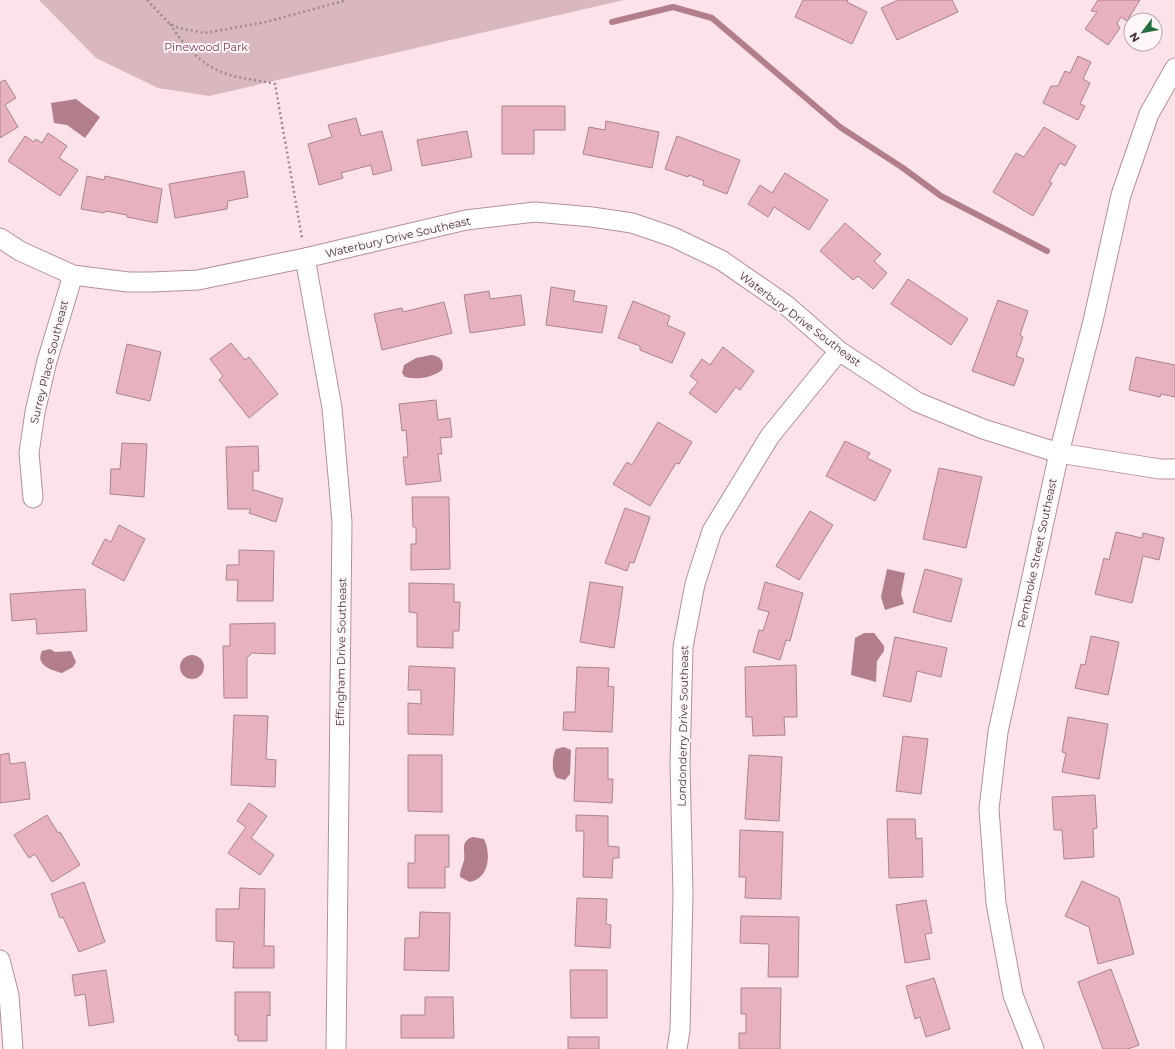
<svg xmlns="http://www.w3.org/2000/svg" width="1175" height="1049" viewBox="0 0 1175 1049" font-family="Montserrat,sans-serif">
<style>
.green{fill:#d8b7be}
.water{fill:#b27e8c}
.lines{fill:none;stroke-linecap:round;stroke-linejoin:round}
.stream{stroke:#b27e8c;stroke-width:6}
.building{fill:#e8b1bf;stroke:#aa848d}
.street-casing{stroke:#b58f98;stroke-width:21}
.path{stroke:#9f898e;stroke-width:2.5;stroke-dasharray:2 3;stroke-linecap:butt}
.street{stroke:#fff;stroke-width:19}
.labels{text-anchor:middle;stroke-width:4;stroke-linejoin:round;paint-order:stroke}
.park-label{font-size:11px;fill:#803d52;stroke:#fef6f7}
.street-label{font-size:11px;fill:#443337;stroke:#fef6f7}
</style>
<rect width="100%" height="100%" fill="#fde3e9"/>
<polygon class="green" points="39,0 624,0 209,96 158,88 96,58"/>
<g class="water">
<polygon points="76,99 100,117 85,138 67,125 54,123 51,103"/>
<path d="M431 355C440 356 445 361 442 370 431 378 418 380 405 377L402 373 404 365 416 358Z"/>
<polygon points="887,569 905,573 901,594 904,604 885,610 881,597"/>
<polygon points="864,633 874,633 884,646 884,651 877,661 876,682 851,675 855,638"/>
<path d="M50 649 55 652 71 651 76 662 73 667 62 673C51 670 35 665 42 651Z"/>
<circle cx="192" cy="667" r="12"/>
<path d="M564 747 571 750 570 774 565 780 557 778C551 772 552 756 556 749Z"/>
<path d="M473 837 484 839C491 853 490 878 470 882L460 877C460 870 462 867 464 861 466 852 459 841 473 837Z"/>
</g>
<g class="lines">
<polyline class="stream" points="612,22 673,7 712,18 840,127 903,168 941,196 1047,251"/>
</g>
<g class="building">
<polygon points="803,0 848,0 847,2 867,12 852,44 795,17"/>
<polygon points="898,0 952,0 958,12 897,40 881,8"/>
<polygon points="1098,0 1140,0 1127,21 1121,17 1117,23 1120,28 1108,45 1085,29 1097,12 1091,11"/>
<polygon points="1078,56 1091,62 1083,79 1090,83 1080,104 1085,106 1078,120 1043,103 1051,86 1058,86 1065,71 1070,73"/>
<polygon points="5,80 16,98 5,105 18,127 0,138 0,82"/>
<polygon points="502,106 565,106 565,130 534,130 534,154 502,154"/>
<polygon points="356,118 361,136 382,131 392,170 373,175 371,165 341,173 343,178 319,185 308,144 332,137 328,125"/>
<polygon points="606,121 659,132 652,168 583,154 589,127 605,130"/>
<polygon points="1044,127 1076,146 1065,166 1060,163 1049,182 1052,183 1033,216 993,192 1016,153 1024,157"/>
<polygon points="467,131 472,157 422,166 417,140"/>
<polygon points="48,133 67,146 59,158 78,170 60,196 8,161 25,136 34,142 36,139 42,143"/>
<polygon points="677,136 740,160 727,194 703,185 704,181 689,175 688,177 665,169"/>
<polygon points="244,171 248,197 228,201 227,209 175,218 169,184"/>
<polygon points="785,173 828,200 809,230 774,207 768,217 748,204 760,185 772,193"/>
<polygon points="87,176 104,180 105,176 162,189 157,223 127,217 127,215 106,211 104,213 81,209"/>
<polygon points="845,223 881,254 874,261 887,273 873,289 858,276 853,280 820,251"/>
<polygon points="908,279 968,319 951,345 891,304"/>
<polygon points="551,287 575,291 573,301 607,306 602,333 546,325"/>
<polygon points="489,291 490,299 521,295 525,325 470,333 464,295"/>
<polygon points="998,300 1028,311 1020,335 1023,337 1016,356 1024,359 1014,386 972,371"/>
<polygon points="633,301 670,316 667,325 685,333 672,363 640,350 640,346 618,338"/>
<polygon points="444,302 452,333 382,350 374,314 402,308 403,312"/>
<polygon points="231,343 245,360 249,357 278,394 249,418 219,380 223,376 210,359"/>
<polygon points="127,344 161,352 150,401 116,393"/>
<polygon points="723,347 754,371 740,390 736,387 716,413 689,393 698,382 690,376 702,359 710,365"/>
<polygon points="1136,357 1175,365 1175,397 1161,394 1160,397 1129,390"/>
<polygon points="436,400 438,420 450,418 452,437 440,438 442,454 438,454 441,481 406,485 403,457 408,457 406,430 402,431 399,404"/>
<polygon points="658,422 692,442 679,464 676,463 650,506 613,484 627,462 632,465"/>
<polygon points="845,441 870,453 867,458 891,470 875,501 826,476"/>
<polygon points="122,443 147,444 144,497 110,494 111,469 120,469"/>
<polygon points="258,446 259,471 253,471 253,491 255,490 283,499 276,522 249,513 251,509 228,509 226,447"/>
<polygon points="939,468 982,477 966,548 923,539"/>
<polygon points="412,497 449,497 450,569 411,570 411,544 416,544 416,527 413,527"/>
<polygon points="625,508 650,517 634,563 630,562 627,571 605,563"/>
<polygon points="810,511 833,525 799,580 776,566"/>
<polygon points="119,525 145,539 124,581 92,564 105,539 111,542"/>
<polygon points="1116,532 1142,538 1143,533 1164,538 1159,560 1143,556 1132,603 1095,594 1104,558 1109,560"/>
<polygon points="239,550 274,551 273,601 237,601 238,580 226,580 227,565 239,565"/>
<polygon points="925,569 962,579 951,622 913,612"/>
<polygon points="590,582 623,587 614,648 580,642"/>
<polygon points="765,582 803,593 790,641 786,640 780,660 753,652 759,630 763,631 769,612 758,609"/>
<polygon points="409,583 454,584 454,602 460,602 459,631 453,631 453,648 417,647 417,613 409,612"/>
<polygon points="85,589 87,631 37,634 36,619 12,621 10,594"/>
<polygon points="275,623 275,654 252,653 247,658 247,698 224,698 223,646 230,646 230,624"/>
<polygon points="1091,636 1119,642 1108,695 1075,688 1081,664 1085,665"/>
<polygon points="895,637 947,648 941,677 917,671 911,702 883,696"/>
<polygon points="796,665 797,717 784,717 785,735 753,736 752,717 746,717 745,667"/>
<polygon points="409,666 455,668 453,735 408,734 408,703 421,704 421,690 408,690"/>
<polygon points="577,667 609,668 608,686 614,687 612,732 563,730 564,712 575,712"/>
<polygon points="234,715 268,716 266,759 276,760 275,787 231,785"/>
<polygon points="1068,717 1108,724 1099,779 1062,772 1066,753 1062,752"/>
<polygon points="903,736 928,739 921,794 896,791"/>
<polygon points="576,748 608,748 608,779 613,779 612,803 574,801"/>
<polygon points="9,753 10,764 25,762 30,799 0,803 0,755"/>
<polygon points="408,755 442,755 442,812 408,811"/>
<polygon points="749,755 782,757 779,821 745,819"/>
<polygon points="1095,795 1097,828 1093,829 1094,857 1064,859 1062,830 1054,830 1052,797"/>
<polygon points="249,803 267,816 251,838 274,855 260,875 228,853 246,827 237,821"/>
<polygon points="47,815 58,833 60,832 80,865 52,882 35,854 29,858 14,835"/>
<polygon points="576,815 608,816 608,846 619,847 619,858 613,858 612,878 583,877 584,831 576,831"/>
<polygon points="887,819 915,819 916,839 922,838 923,877 889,878"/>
<polygon points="740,830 783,832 781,899 745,898 746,877 739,877"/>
<polygon points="415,835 449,835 449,867 445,867 445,888 408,888 408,863 415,863"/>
<polygon points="1082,881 1119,898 1134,954 1098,964 1089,927 1065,916"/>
<polygon points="84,882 105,942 79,952 63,917 60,918 51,894"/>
<polygon points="240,888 265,889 264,946 274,946 274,968 233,968 234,942 216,941 216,909 239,909"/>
<polygon points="577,898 607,899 606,924 611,925 610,948 575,946"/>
<polygon points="926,900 932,933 925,934 930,959 905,963 896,905"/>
<polygon points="420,912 450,913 449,971 404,970 405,938 419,938"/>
<polygon points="741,916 799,917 798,977 768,977 769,944 740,943"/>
<polygon points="1111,969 1139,1045 1128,1049 1103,1049 1078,982"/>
<polygon points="106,970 114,1022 89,1026 85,994 75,996 72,975"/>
<polygon points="570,970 607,970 607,1018 571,1018"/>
<polygon points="934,978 950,1029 926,1037 920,1017 915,1019 906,986"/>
<polygon points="741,988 781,988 780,1049 739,1049 739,1033 746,1033 746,1014 741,1014"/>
<polygon points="235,992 270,992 270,1016 267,1015 267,1041 238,1041 238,1035 235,1035"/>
<polygon points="425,997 453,997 454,1038 401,1038 401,1015 425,1015"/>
<rect x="568" y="1037" width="31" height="12"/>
</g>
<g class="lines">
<defs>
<g id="street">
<polyline points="0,238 20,251 73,275 128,282 151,282 198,280 305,258 466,220 535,212 592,217 632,223 673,237 721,260 786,305 839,351 917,402 983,429 1059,453 1160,469 1175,469"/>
<polyline points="305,258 332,408 342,522 336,1049"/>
<polyline points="33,498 29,453 35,412 47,361 73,275"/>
<polyline points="0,960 9,995 13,1049"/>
<polyline points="677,1049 680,1030 683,894 680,764 683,647 695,584 712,531 770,436 839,351"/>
<polyline points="1034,1049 1013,995 996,903 989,809 998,732 1059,453 1093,321 1121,195 1149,114 1175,68"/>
</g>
</defs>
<use href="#street" class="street-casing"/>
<g class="path">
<polyline points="147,0 170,24 179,28 205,33 266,22 347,0"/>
<path d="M170 24C186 49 207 71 238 77 250 80 263 81 275 84L302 238"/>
</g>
<use href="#street" class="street"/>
</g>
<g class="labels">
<g class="park-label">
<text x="206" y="51">Pinewood Park</text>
</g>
<g class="street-label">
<text transform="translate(398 237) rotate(-13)" y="4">Waterbury Drive Southeast</text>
<text transform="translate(800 319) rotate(37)" y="4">Waterbury Drive Southeast</text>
<text transform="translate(49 362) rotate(-76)" y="4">Surrey Place Southeast</text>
<text transform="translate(1037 553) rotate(-78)" y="4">Pembroke Street Southeast</text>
<text transform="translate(341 652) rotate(-89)" y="4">Effingham Drive Southeast</text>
<text transform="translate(683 726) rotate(-89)" y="4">Londonderry Drive Southeast</text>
</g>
</g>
<g transform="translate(1143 32) rotate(238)"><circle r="19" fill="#fef6f7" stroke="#b4a8aa"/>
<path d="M0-3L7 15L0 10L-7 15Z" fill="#247140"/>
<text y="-6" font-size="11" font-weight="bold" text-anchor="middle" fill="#443337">N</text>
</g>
</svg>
